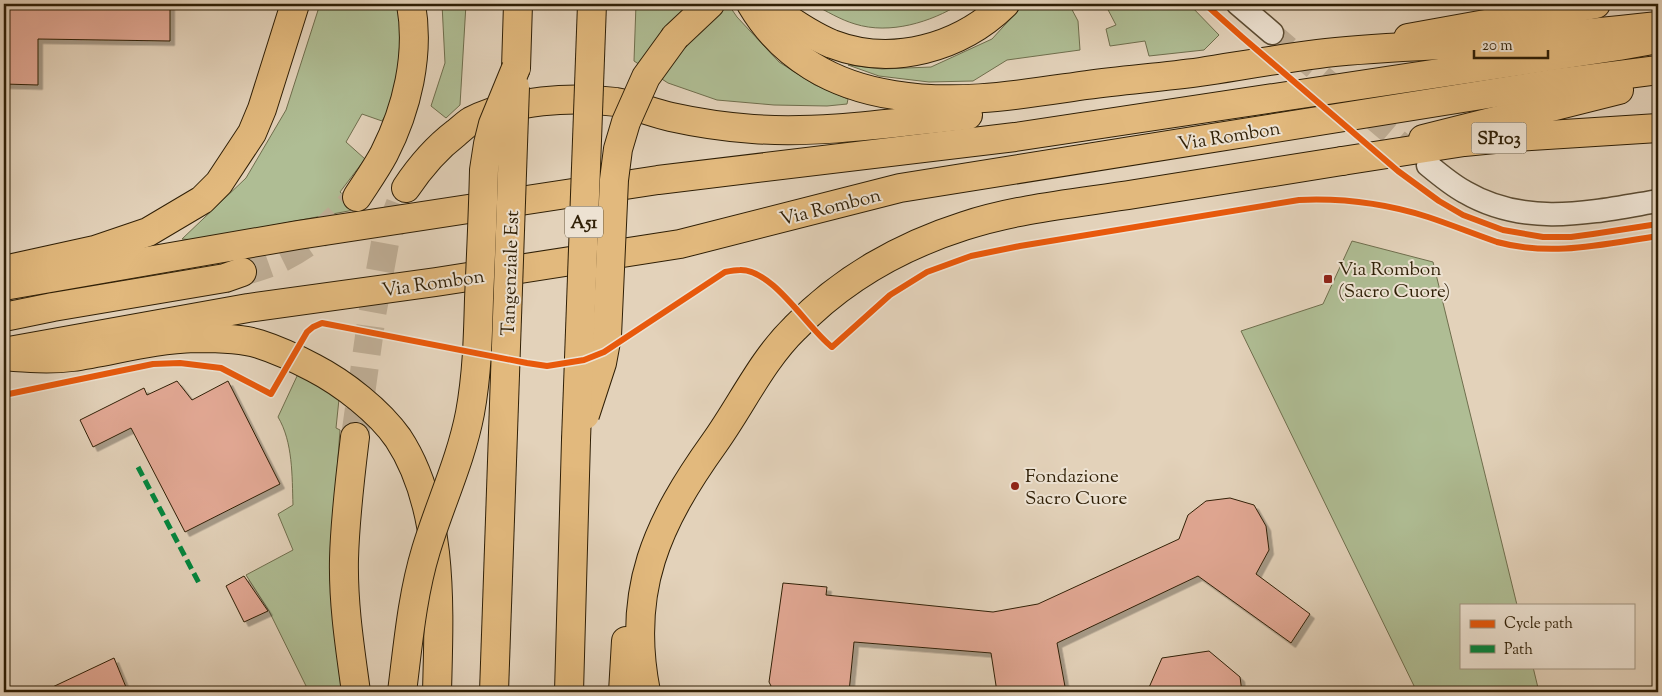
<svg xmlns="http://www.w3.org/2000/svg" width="1662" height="696" viewBox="0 0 1662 696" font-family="'Sorts Mill Goudy',serif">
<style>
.green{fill:#afbd94;stroke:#6f6e4d}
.building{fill:#e2a894;stroke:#2f1f06;filter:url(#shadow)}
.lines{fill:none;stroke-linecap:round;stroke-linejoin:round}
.minor-tunnel{stroke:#bfae96;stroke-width:22;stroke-dasharray:22 11;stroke-linecap:butt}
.motorway-tunnel{stroke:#bfae96;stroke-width:28;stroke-dasharray:28 14;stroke-linecap:butt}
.minor-casing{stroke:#5c4c33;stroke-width:25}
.primary-casing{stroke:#2f1f06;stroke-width:30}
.trunk-casing{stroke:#2f1f06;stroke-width:30}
.motorway-casing{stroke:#2f1f06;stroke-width:30}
.minor{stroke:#ede2d2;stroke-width:22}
.primary{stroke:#e2b97d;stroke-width:28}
.trunk{stroke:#e2b97d;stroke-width:28}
.motorway{stroke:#e2b97d;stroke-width:28}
.motorway-bridge-casing{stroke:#2f1f06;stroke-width:30;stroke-linecap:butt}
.motorway-bridge{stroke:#e2b97d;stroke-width:28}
.quiet{stroke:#00873e;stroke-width:5;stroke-dasharray:10 5;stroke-linecap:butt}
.cycleway-casing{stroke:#ede2d2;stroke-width:9}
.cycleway{stroke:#e8590c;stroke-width:6}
.poi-dot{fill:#8f2418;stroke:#ede2d2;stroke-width:2}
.labels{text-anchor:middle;stroke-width:4;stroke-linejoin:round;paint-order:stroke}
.shield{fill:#ede2d2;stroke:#685a43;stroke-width:1}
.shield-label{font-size:18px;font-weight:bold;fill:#2f1f06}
.street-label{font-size:19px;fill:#2f1f06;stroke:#ede2d2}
.poi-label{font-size:19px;fill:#2f1f06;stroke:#ede2d2;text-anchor:start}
</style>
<defs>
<filter id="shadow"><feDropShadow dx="4.5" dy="4.5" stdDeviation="0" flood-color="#0004"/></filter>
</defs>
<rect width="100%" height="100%" fill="#e3d2ba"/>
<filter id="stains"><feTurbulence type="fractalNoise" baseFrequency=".004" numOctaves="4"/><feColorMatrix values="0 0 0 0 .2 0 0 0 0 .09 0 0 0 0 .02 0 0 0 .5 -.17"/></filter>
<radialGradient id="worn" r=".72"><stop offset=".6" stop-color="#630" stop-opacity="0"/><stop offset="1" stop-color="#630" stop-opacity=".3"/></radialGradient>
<g class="green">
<polygon points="320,4 401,4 404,39 396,98 382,121 362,114 346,142 365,159 340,192 359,209 195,240 182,239 246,178 286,110"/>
<polygon points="442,4 466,4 460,105 446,118 431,106 445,63"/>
<polygon points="636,4 728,4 737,17 779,62 815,85 848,99 847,104 827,106 774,105 717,100 668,83 634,61"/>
<path d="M813 4H960C931 22 890 35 855 24 841 20 826 11 813 4Z"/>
<polygon points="1024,4 1069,4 1078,21 1080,50 1007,60 973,81 929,82 879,76 848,65 882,69 931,67 992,39"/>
<polygon points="1105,4 1189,4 1219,35 1204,50 1149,56 1145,41 1110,46 1106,29 1116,25"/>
<polygon points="1352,241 1433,262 1517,605 1461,605 1461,667 1533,667 1539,692 1417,692 1241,331 1323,304"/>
<path d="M298 374 339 399 336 428 340 430 334 512 344 692H309L269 611 246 575 293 550 278 514 293 505C292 476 293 442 278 417Z"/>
</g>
<g class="building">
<polygon points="4,4 170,4 170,41 38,39 38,85 4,84"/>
<polygon points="177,381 192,400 228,381 280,484 185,532 131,428 93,447 80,420 144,388 147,395"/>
<polygon points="1230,498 1254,505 1266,526 1269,550 1256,574 1310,614 1291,643 1198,576 1057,643 1066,692 997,692 991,653 854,642 849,692 774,692 769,682 783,583 827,587 826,595 993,612 1038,604 1179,539 1188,515 1206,501"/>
<polygon points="244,576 268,611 244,622 226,586"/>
<polygon points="1209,651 1240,677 1242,692 1147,692 1162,658"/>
<polygon points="114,658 128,692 42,692"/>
</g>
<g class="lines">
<polyline class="minor-tunnel" points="1272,33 1420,159"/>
<g class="motorway-tunnel">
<path d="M242 272C255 268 270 264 282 258 312 243 335 222 357 197"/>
<polyline points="355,437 372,315 385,243 406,188"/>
</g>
<defs>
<g id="minor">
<polyline points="1238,4 1272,33"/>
<path d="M1428 165C1440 175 1452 185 1465 192 1527 228 1592 212 1658 201"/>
</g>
<g id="primary">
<polyline points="1423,139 1619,90"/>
<polyline points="4,286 298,235 658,180 1015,137 1619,46 1658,39"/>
<polyline points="9,351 248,308 436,282 680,244 900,188 1550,84 1658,70"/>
</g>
<g id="trunk">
<polyline points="1408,38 1596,4"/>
<polyline points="1342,161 1464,142 1515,137 1658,128"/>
</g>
<g id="motorway">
<path d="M751 4C782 57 834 86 894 95 959 106 1023 94 1087 85 1125 80 1163 77 1200 72 1239 66 1278 59 1318 54 1364 48 1413 47 1460 44 1526 40 1592 33 1658 26"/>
<path d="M767 4C787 19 808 34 832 44 892 67 960 48 1005 4"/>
<polyline points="675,37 710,4"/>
<polyline points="516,68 518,4"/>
<path d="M406 188C420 167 435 149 456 133 461 129 466 124 471 121 513 100 570 96 616 102 634 105 653 113 671 117 698 123 725 127 753 129 824 134 897 122 968 115"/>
<path d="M357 197C366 183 376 169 384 154 407 109 420 55 411 4"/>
<polyline points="4,270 95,250 148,232 202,200 219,183 252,133 262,109 295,4"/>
<polyline points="4,317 53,307 225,278 242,272"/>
<path d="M4 356C26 358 49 360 72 357 113 351 153 339 195 338 214 338 241 338 259 344 278 350 297 359 314 368 343 383 379 411 398 438 445 509 439 611 437 692"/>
<path d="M355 437C350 478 345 518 344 559 343 604 350 648 356 692"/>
<polyline points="569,692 576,440"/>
<polyline points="623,692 626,641"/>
<path d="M646 692C626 590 657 523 715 442 742 404 762 360 795 328 841 280 901 246 964 226 1019 208 1078 203 1135 194 1204 183 1273 172 1342 161"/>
</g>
</defs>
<use href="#minor" class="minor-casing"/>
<use href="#primary" class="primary-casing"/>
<use href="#trunk" class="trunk-casing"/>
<use href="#motorway" class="motorway-casing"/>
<use href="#minor" class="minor"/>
<use href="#primary" class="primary"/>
<use href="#trunk" class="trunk"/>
<use href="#motorway" class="motorway"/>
<defs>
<g id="motorway-bridge">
<polyline points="585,415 602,363 607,336 614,180 618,149 626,122 646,77 675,37"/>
<polyline points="576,440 592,4"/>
<path d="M402 692C408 645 412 596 426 550 440 504 461 460 470 413 477 375 478 337 479 299 481 256 483 213 484 170L488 144 493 124 516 68"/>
<polyline points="494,692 515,87"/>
</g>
</defs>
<use href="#motorway-bridge" class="motorway-bridge-casing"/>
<use href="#motorway-bridge" class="motorway-bridge"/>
<polyline class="quiet" points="138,467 200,585"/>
<defs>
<g id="cycleway">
<polyline points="1205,4 1242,37 1398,171 1439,201 1463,215 1503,230 1543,237 1571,237 1593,234 1658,224"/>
<path d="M4 395 153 364 180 363 221 368 271 394 307 332 313 327 322 323 527 363 547 366 584 360 604 352 725 272C730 271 735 270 740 270 773 269 808 329 832 347L890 295 927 272 971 256 1020 246 1299 200C1342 198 1387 204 1428 217 1452 225 1474 234 1497 242 1552 257 1604 244 1658 236"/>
</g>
</defs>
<use href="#cycleway" class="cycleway-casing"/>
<use href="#cycleway" class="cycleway"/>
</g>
<g class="poi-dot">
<rect x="1323" y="274" width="10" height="10" rx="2.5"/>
<circle cx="1015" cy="486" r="5"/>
</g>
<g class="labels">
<g class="shield">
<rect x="1471.5" y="122.5" width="55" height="31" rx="4"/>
<rect x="565" y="206.5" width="38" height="31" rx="4"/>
</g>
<g class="shield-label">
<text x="1499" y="144">SP103</text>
<text x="584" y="228">A51</text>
</g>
<g class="street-label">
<text transform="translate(1229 135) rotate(-9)" y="7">Via Rombon</text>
<text transform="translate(830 206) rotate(-14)" y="7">Via Rombon</text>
<text transform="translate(509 273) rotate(-88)" y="7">Tangenziale Est</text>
<text transform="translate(433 282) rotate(-8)" y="7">Via Rombon</text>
</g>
<g class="poi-label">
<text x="1338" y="275">Via Rombon<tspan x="1338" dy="22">(Sacro Cuore)</tspan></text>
<text x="1025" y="482">Fondazione<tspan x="1025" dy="22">Sacro Cuore</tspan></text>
</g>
</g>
<rect width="1662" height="696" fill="none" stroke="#e3d2ba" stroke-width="20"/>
<rect x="5" y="5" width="1652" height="686" fill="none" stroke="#2f1f06" stroke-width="2.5"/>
<rect x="10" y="10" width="1642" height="676" fill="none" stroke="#2f1f06"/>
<rect x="1460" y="604" width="175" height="65" fill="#ede2d2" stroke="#a19480"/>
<rect x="1470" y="620" width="25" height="8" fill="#e8590c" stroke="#a19480"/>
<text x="1504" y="628" font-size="15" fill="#2f1f06">Cycle path</text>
<rect x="1470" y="645" width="25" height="8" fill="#00873e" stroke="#a19480"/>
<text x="1504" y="654" font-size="15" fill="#2f1f06">Path</text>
<path d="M1474 50v8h74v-8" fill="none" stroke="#2f1f06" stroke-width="2.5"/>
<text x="1482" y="50" font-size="15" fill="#2f1f06" stroke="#ede2d2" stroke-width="4" paint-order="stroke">20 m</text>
<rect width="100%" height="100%" filter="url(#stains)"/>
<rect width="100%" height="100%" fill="url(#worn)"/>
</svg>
